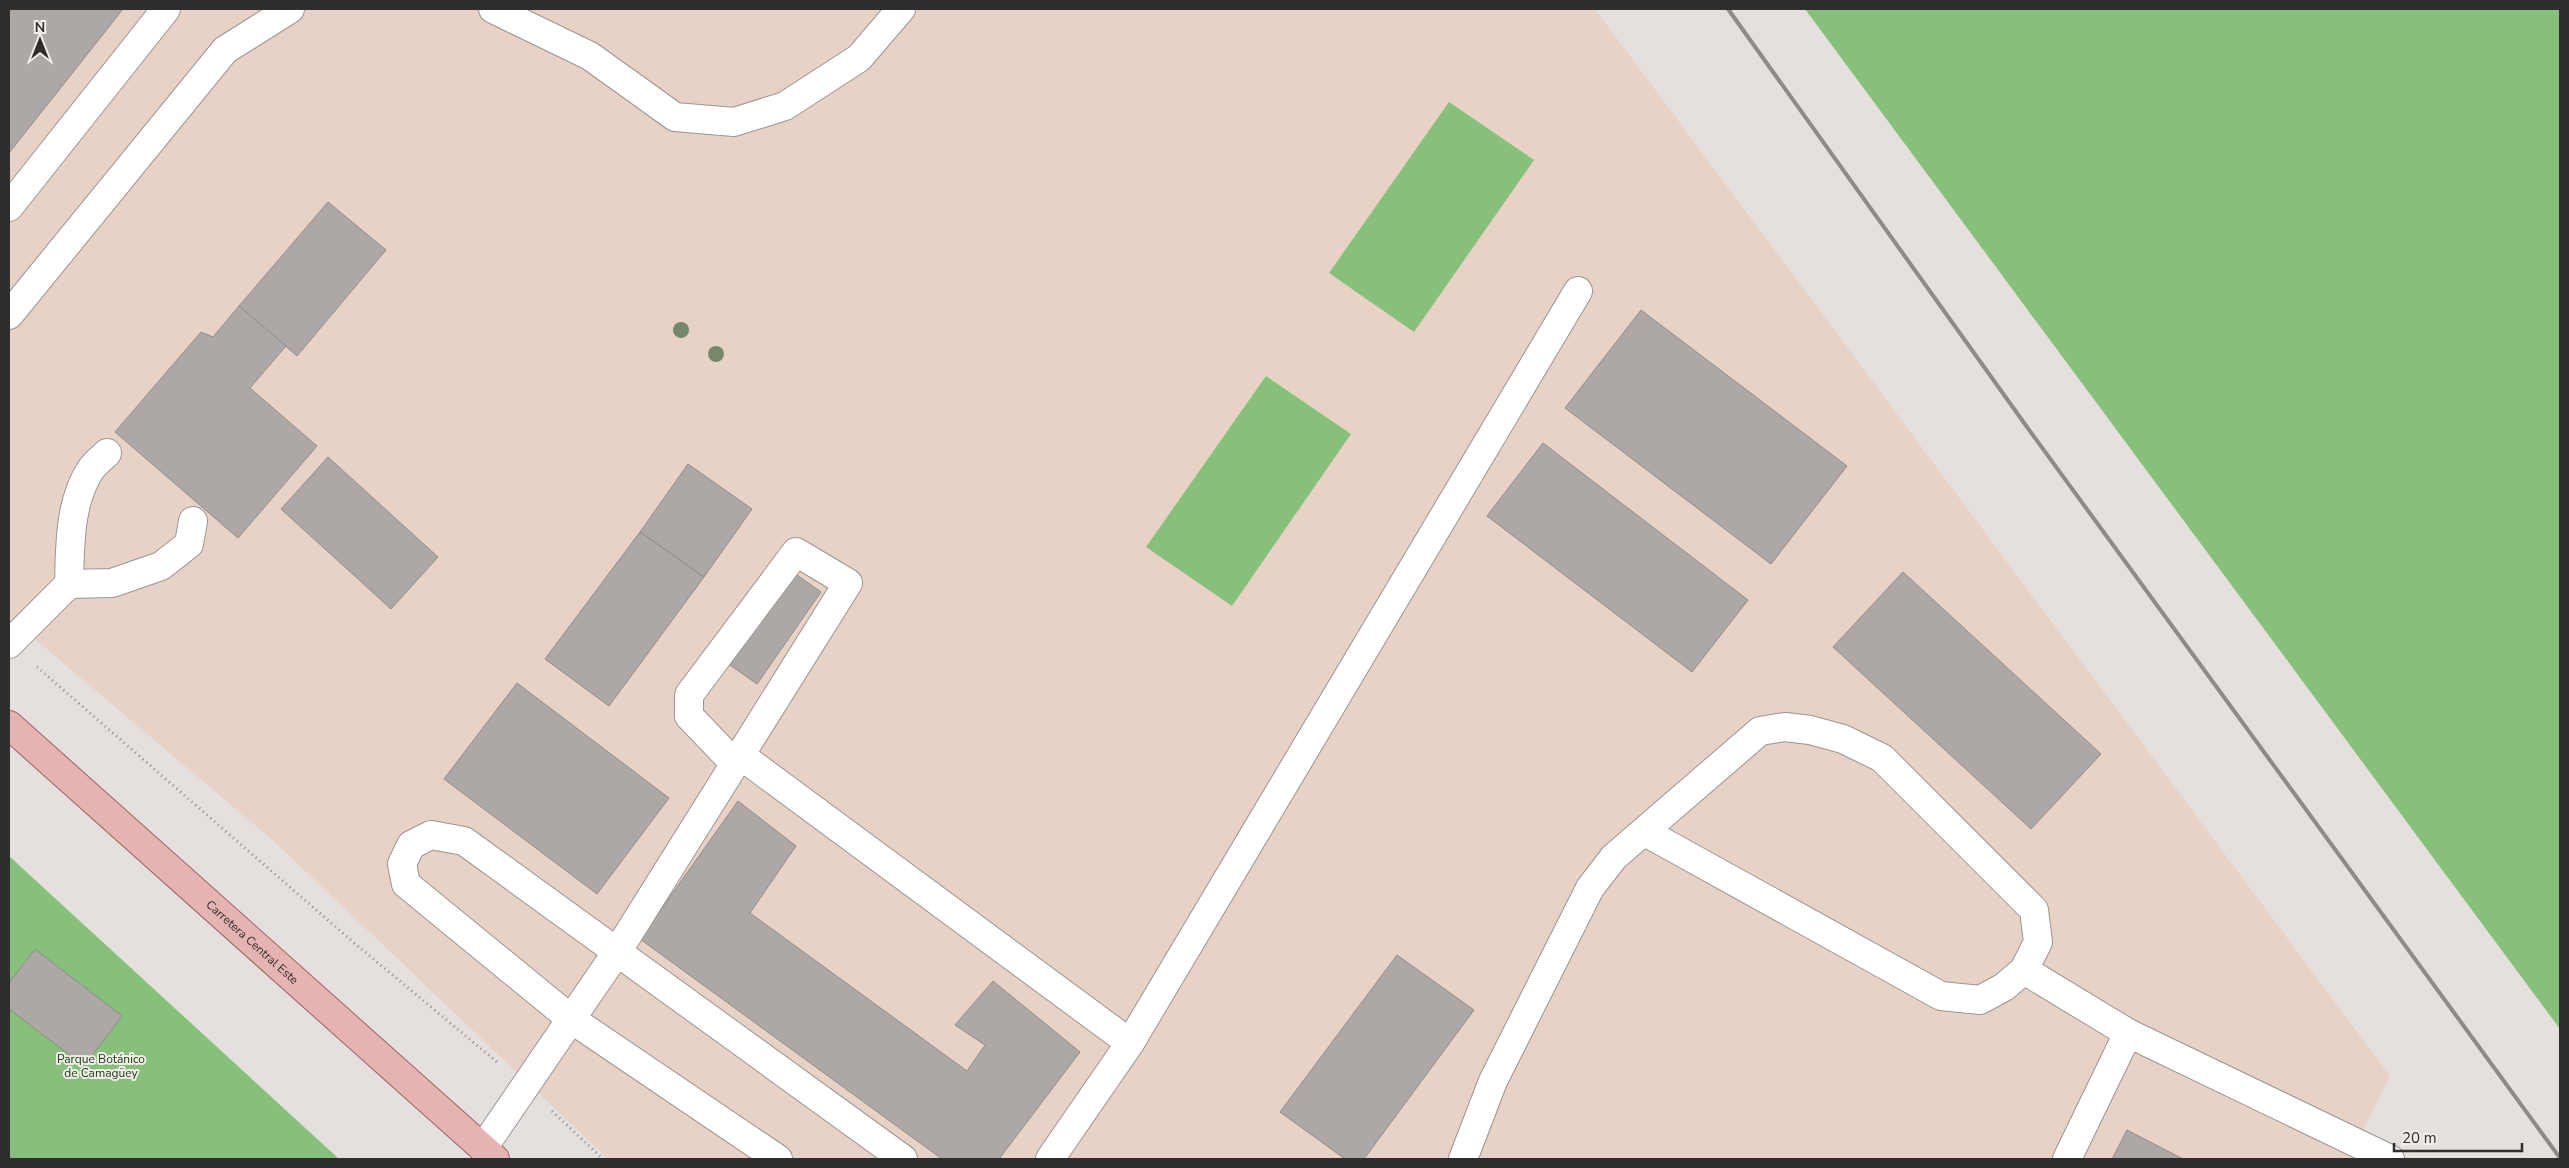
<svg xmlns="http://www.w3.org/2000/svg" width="2569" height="1168" viewBox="0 0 2569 1168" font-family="'Nunito Sans',sans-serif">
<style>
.commercial{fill:#e8d2c5}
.green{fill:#86c07a}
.building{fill:#ada8a6;stroke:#918c8a}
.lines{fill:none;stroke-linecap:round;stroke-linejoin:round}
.minor-casing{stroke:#9a9593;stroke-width:30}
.major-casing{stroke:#9b6362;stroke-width:30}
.path{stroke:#8f8b89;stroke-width:3;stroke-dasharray:1 4;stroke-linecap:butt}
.minor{stroke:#fff;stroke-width:28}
.major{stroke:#e5b3b2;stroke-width:28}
.rail{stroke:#8e8a88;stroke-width:4}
.tree{fill:#75886c}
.labels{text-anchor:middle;stroke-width:4;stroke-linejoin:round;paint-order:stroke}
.street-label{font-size:12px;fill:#302e2d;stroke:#f2ecea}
.park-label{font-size:12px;fill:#19410f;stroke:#f2ecea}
</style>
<rect width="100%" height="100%" fill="#e5dfdd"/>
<polygon class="commercial" points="9,9 1595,9 2390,1076 2349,1159 608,1159 276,843 9,617"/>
<g class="green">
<polygon points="1805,9 2560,9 2560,1029"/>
<polygon points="1449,102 1534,160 1414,332 1329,273"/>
<polygon points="1266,376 1351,434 1232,606 1146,547"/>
<polygon points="9,856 339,1159 9,1159"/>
</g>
<g class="building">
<polygon points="9,9 123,9 9,153"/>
<polygon points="328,202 386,250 297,356 239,306"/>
<polygon points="239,306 286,346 250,388 317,446 238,538 115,432 201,332 213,337"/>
<polygon points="1641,310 1847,466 1771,564 1565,408"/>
<polygon points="1543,443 1748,600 1692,672 1487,516"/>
<polygon points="328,457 438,557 391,609 281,509"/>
<polygon points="688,464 752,509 704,577 640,532"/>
<polygon points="640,532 704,577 609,706 545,659"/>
<polygon points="1903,572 2101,754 2031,829 1833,647"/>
<polygon points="794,573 821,592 757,684 730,665"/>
<polygon points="517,683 669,798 597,894 444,779"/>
<polygon points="738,801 796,846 750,913 967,1071 985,1045 955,1025 993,981 1080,1052 999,1159 942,1159 640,939"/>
<polygon points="35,949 122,1016 84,1066 9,1009 9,983"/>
<polygon points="1397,955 1474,1010 1364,1159 1345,1159 1280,1112"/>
<polygon points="2127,1130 2183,1159 2112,1159"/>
</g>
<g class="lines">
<defs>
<g id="minor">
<polyline points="493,9 590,56 675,117 734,122 785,106 859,58 901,9"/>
<polyline points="9,207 166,9"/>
<polyline points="9,315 225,50 290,9"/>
<polyline points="69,584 112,583 161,566 189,544 193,521"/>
<path d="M9 644 69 584C70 547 69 502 91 469 95 463 102 458 107 453"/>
<polyline points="740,755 1130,1043"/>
<polyline points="735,764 689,716 689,695 796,552 848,583 617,952 571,1019 406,884 402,864 411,845 431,835 464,841 903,1159"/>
<polyline points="2024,970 2128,1033 2067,1159"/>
<polyline points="2128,1033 2390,1159"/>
<polyline points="483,1148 571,1019 778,1159"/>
<polyline points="1050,1159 1130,1043 1578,291"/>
<polyline points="1463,1159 1493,1081 1590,888 1614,857 1760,731 1785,727 1810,730 1843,739 1882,758 2034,910 2038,942 2024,970 2004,987 1980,1000 1941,996 1645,832"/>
</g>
<g id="major">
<path id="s1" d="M9 725 495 1159"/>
</g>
</defs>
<use href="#minor" class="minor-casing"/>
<use href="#major" class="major-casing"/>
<g class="path">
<polyline points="37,667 353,942 497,1062"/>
<polyline points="552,1111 603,1159"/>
</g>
<use href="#minor" class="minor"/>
<use href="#major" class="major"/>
<polyline class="rail" points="1728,9 2027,427 2560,1158"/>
</g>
<g class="tree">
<circle cx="681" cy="330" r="8"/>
<circle cx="716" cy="354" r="8"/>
</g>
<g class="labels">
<g class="street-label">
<text dy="4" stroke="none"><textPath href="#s1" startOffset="326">Carretera Central Este</textPath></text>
</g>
<g class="park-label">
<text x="101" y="1063">Parque Botánico<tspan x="101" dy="14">de Camagüey</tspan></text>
</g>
</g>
<rect width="2569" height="1168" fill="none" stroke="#302e2d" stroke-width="20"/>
<g transform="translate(40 40)" stroke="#f2ecea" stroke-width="4" paint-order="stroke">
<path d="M0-4L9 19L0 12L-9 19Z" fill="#302e2d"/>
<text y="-8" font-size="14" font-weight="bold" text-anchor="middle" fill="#302e2d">N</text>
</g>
<path d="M2394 1143v8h128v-8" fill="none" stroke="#302e2d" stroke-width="2.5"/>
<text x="2402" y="1143" font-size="15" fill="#302e2d" stroke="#f2ecea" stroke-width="4" paint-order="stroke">20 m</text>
</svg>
